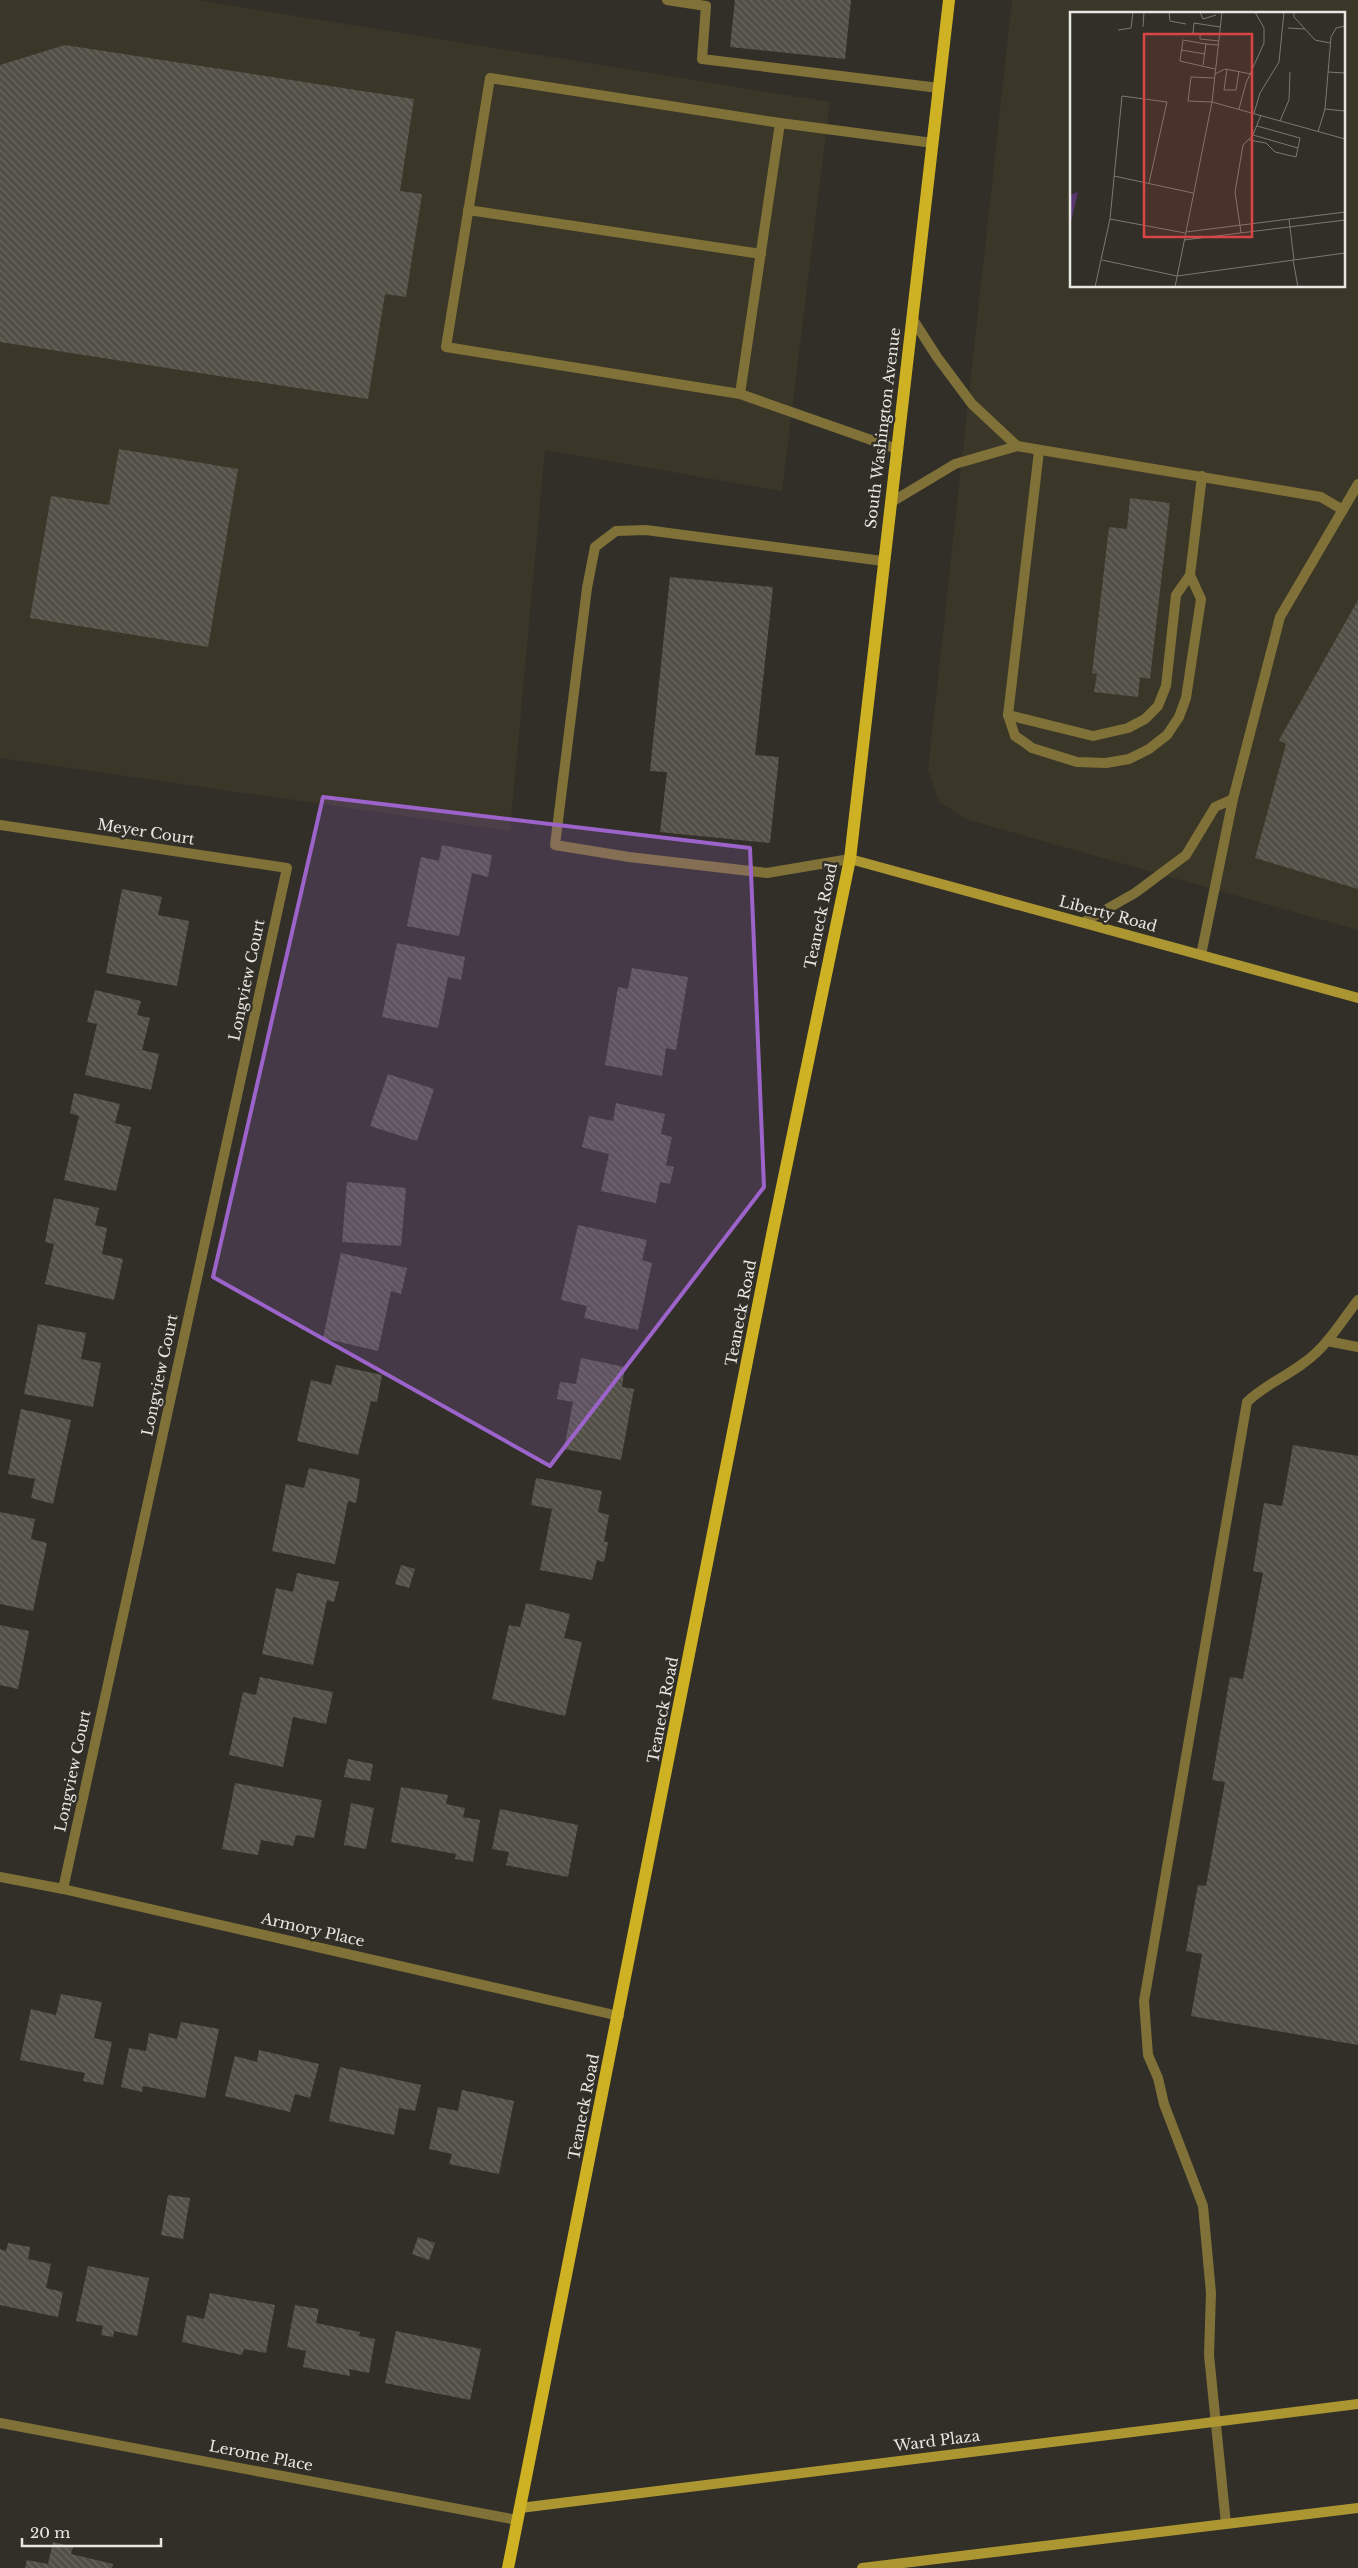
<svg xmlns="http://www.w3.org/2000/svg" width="1358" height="2568" viewBox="0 0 1358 2568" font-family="'Libre Baskerville',serif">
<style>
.built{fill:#3a3628;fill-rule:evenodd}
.building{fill:url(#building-back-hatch)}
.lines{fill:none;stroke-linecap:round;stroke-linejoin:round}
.lane{stroke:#7f7138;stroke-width:10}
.street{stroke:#7f7138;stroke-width:10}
.secondary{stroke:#ac9632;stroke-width:10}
.primary{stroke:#cfb224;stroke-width:12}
.marked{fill:#9c64ca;fill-opacity:0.2;stroke:#9c64ca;stroke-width:4;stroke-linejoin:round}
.labels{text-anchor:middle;stroke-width:5;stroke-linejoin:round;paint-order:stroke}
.street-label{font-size:15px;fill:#e8e7e2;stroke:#312f27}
.inset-road{fill:none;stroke:#7a7972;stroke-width:1}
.view{fill:#d94544;fill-opacity:0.15;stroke:#d94544;stroke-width:2.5}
.inset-edge{fill:none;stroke:#e8e7e2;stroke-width:2.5}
</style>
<defs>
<pattern id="building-back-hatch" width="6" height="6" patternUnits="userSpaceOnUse" patternTransform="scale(1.25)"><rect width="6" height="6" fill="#514f46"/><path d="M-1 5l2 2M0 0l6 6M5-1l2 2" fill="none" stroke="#6a6860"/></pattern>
</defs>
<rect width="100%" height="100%" fill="#312f27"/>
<g class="built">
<polygon points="0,0 197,0 830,102 782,491 545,450 510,831 0,758"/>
<path d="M1012 0H1358V930L968 820 939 802 928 770ZM1072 14H1344V286H1072Z"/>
</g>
<g class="building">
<polygon points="735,0 851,0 845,59 730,47"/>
<polygon points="65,45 414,99 400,191 422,194 406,297 385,294 368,399 0,342 0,65"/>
<polygon points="119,449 238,469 208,647 30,618 51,496 109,505"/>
<polygon points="1130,498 1170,503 1150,679 1140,677 1138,697 1094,692 1097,674 1092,673 1109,527 1127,529"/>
<polygon points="670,577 773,587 755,755 779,757 770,843 660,832 667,772 650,771"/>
<polygon points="1358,600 1358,889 1255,858 1286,744 1279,740"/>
<polygon points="442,845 492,855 488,877 472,873 459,936 407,926 421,857 439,861"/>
<polygon points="122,889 162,897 158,915 189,921 177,986 106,973"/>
<polygon points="397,943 465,957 461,980 448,977 438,1028 382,1017"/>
<polygon points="632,968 688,977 676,1050 666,1048 662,1076 605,1065 618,987 628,989"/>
<polygon points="95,990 141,1001 137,1015 150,1018 142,1050 159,1054 151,1090 85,1075 97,1024 87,1022"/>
<polygon points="388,1074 434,1089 417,1141 370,1126"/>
<polygon points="74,1093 120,1104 115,1123 131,1127 116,1191 64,1180 79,1116 70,1113"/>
<polygon points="616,1103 665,1114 661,1134 672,1137 666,1165 674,1167 670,1184 660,1182 656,1203 601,1191 609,1154 582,1147 589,1116 613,1121"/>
<polygon points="347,1182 406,1188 401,1246 342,1242"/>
<polygon points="54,1198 99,1208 95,1225 107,1228 102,1254 123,1259 114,1300 45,1284 54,1244 45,1242"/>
<polygon points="578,1225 647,1240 642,1260 652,1263 638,1330 584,1318 587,1306 561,1300"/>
<polygon points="341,1253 407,1268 401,1294 391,1291 378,1351 323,1338"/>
<polygon points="38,1324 86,1333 81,1359 101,1363 93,1407 24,1394"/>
<polygon points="581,1358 625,1367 622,1387 634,1389 621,1460 564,1449 573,1402 557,1399 560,1382 576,1384"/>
<polygon points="336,1365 382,1375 377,1402 371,1401 358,1455 297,1441 311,1380 331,1385"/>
<polygon points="21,1409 71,1420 53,1504 31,1498 35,1479 8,1474"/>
<polygon points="1293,1445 1358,1456 1358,2045 1191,2016 1202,1954 1186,1951 1198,1885 1206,1886 1225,1782 1212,1780 1230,1677 1243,1679 1263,1573 1253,1571 1264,1503 1282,1506"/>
<polygon points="309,1468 360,1479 356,1503 348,1501 335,1564 272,1551 286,1484 304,1488"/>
<polygon points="536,1478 602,1491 598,1512 609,1515 604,1542 608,1542 604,1562 597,1560 592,1580 540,1570 552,1509 531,1505"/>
<polygon points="0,1512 35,1519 31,1539 47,1543 33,1611 0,1604"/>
<polygon points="401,1565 415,1569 409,1588 395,1584"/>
<polygon points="297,1573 339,1582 334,1602 327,1600 313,1665 262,1654 276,1588 293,1592"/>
<polygon points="526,1603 570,1614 564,1638 582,1642 565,1716 492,1699 509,1625 520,1627"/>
<polygon points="0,1625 29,1631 18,1689 0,1685"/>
<polygon points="260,1677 333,1692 326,1724 293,1717 283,1767 229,1755 243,1692 256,1695"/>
<polygon points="348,1759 373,1764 370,1781 344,1777"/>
<polygon points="235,1783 322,1800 314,1838 296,1835 293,1846 261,1840 258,1855 222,1849"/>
<polygon points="401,1787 448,1795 446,1804 465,1808 463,1817 480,1820 473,1862 455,1859 456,1854 391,1842"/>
<polygon points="351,1803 374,1808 366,1849 344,1845"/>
<polygon points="500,1809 578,1825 568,1877 506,1865 509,1852 492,1849"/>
<polygon points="61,1994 102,2002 94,2038 112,2042 103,2085 83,2081 85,2073 20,2060 31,2009 56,2015"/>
<polygon points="181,2022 219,2029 205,2098 143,2086 142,2092 121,2087 129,2048 146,2051 149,2033 177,2039"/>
<polygon points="259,2050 319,2064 310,2098 295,2094 290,2112 225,2096 235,2056 257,2062"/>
<polygon points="340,2067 421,2085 415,2111 399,2108 394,2135 329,2121"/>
<polygon points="462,2090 514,2101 499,2174 449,2164 452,2154 429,2149 438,2107 458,2111"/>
<polygon points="168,2195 190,2198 183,2239 161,2235"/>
<polygon points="418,2237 435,2243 429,2260 412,2254"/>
<polygon points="8,2243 30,2247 28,2259 51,2264 46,2288 63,2292 58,2317 0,2305 0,2249 6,2251"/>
<polygon points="88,2266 149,2278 137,2336 114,2331 113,2337 101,2335 103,2326 76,2321"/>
<polygon points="210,2293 275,2305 266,2353 244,2349 242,2355 182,2342 187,2315 204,2319"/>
<polygon points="295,2305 319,2309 316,2323 360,2332 359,2336 375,2339 369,2373 349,2369 350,2376 303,2367 306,2351 287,2347"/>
<polygon points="396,2331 481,2349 470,2400 385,2383"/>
<polygon points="53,2542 73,2547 71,2554 113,2564 112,2568 25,2568 27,2560 48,2564"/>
</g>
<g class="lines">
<g class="lane">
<polyline points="667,0 706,6 702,59 939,88"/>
<polyline points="780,123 490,78 446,347 740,394 897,449"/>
<polyline points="468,210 761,254"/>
<polyline points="912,318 937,357 972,404 1017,446"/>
<polyline points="740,394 780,123 933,143"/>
<polyline points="1039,451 1008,715 1015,736 1024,742 1032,748 1077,762 1106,763 1129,759 1149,749 1167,735 1179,717 1186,698 1201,599 1190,575"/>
<polyline points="890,503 955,464 1017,446 1321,497 1343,510"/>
<polyline points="1008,715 1093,736 1128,728 1145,719 1158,706 1166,686 1176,595 1190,575 1202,476"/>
<polyline points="850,859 767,873 629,857 555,845 587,588 595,547 616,531 646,530 883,561"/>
<polyline points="1084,922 1135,893 1186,855 1215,807 1233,799"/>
<polyline points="1201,955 1233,799 1280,617 1358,484"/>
<polyline points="1327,1341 1358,1347"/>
<path d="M1226 2524 1209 2355 1211 2293 1203 2206 1164 2104 1158 2078 1148 2055 1144 2001 1247 1402C1264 1385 1286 1377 1305 1362 1328 1345 1341 1322 1358 1300"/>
</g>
<g class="street">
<polyline points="0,825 287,868 63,1889"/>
<polyline points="0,1877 63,1889 619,2016"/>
<polyline points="0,2423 517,2520"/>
</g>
<g class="secondary">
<polyline points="850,859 1358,998"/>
<polyline points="520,2508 1358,2404"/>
<polyline points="862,2568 1358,2508"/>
</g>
<polyline class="primary" points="508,2568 772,1235 850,859 949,0"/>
</g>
<path class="marked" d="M323 797 750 848 764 1187 550 1466 213 1277Z"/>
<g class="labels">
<g class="street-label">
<text transform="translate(883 428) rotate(-83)" y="5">South Washington Avenue</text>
<text transform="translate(146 832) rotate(9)" y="5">Meyer Court</text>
<text transform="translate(1108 914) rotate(15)" y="5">Liberty Road</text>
<text transform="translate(821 916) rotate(-78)" y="5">Teaneck Road</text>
<text transform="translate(247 980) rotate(-78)" y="5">Longview Court</text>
<text transform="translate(741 1313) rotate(-79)" y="5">Teaneck Road</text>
<text transform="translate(160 1375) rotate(-78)" y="5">Longview Court</text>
<text transform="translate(663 1710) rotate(-79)" y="5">Teaneck Road</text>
<text transform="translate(73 1771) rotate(-78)" y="5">Longview Court</text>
<text transform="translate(313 1930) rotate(13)" y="5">Armory Place</text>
<text transform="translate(584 2107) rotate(-79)" y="5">Teaneck Road</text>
<text transform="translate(937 2441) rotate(-7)" y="5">Ward Plaza</text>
<text transform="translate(261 2456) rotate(11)" y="5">Lerome Place</text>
</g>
</g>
<g transform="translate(1070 12)">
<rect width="275" height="275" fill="#312f27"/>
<path d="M8 180 0 214V183Z" fill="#58366f"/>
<path class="inset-road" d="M99 0 100 9 116 12M130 0 133 7 146 3M224 0V5L235 17M73 15 74 0M218 16 235 17 245 28 260 31M48 18 61 16 63 0M149 29 130 27V22L123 21 124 11 150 15M136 32 113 28 110 49 145 57M111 38 135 42M133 53 136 32 148 33M258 60 275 61M145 62 155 57 181 62M154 78H166L169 59M154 78 157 57M142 90 118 89 121 65 144 66M142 90 275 127M169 97 176 71 194 31V16L185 0M255 97 275 99M184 101 190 81 209 50 214 0M210 109 219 88 220 60M248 120 255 97 261 25 266 16 275 14M183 123 228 136M179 128 196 131 205 140 226 145 230 126 187 114M44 164 123 181M40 207 115 221M219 207 224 248M116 220 275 200M171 221 165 180 173 133 183 123 191 103M114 228 275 208M32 248 107 264 275 241M223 248 228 275M25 275 40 207 52 84 97 90 79 171M105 275 142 90 152 0"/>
<path class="view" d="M74 22H182V225H74Z"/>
<rect width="275" height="275" class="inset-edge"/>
</g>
<path d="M22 2538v8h139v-8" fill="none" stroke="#e8e7e2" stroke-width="2.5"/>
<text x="30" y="2538" font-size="15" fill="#e8e7e2" stroke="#312f27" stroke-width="4" paint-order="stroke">20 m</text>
</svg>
